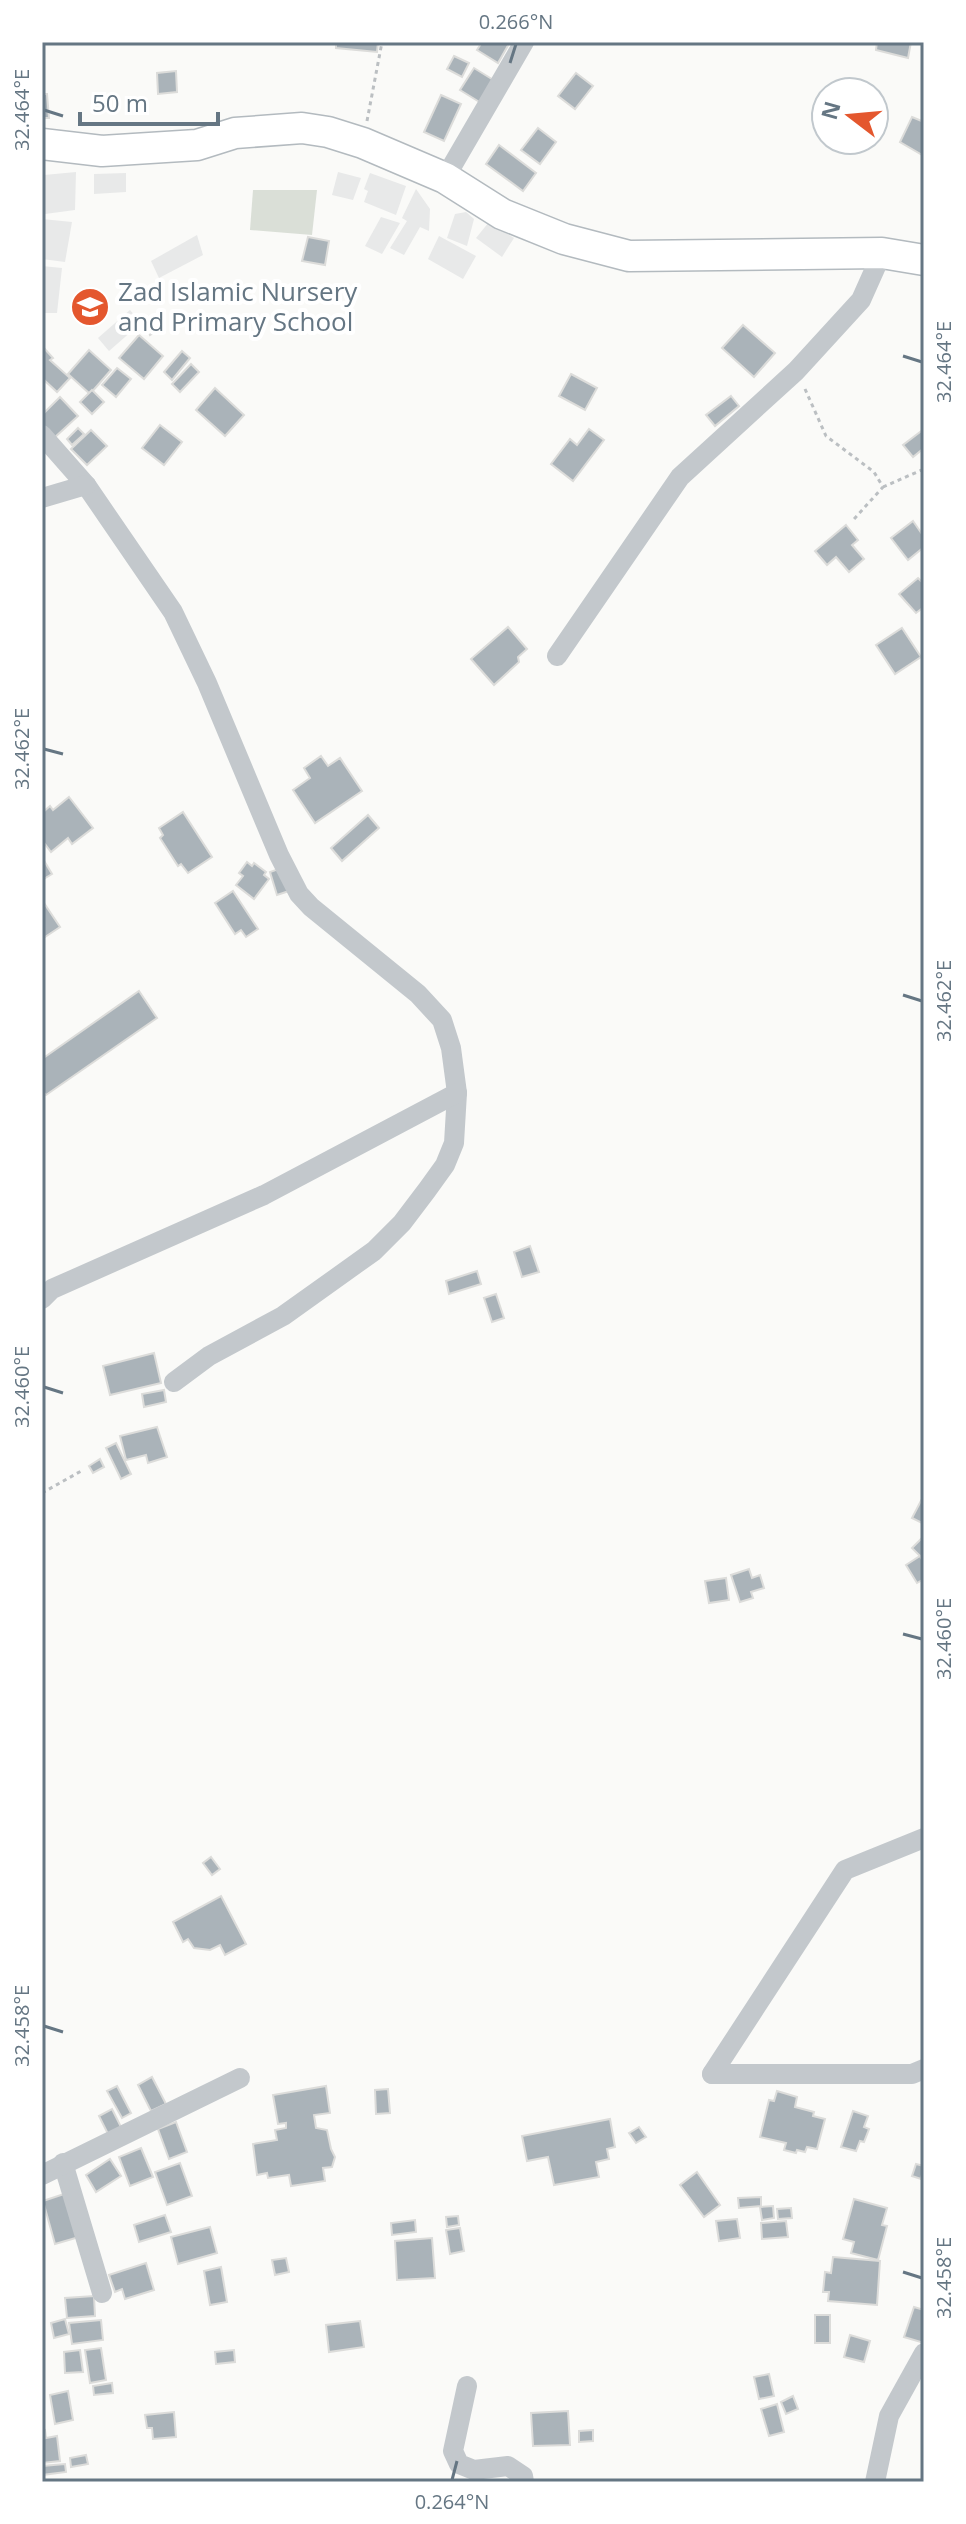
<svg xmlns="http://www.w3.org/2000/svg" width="966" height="2524" viewBox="0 0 966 2524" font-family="'Open Sans',sans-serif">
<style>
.built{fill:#e8e9e9}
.green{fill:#dadfd7}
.building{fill:#aab3b9;stroke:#dcdcda;stroke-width:2}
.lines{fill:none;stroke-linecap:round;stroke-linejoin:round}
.secondary-casing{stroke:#b3babf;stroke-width:33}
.path{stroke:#bbbfc2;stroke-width:3;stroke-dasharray:4 4;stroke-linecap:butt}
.street{stroke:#c3c8cc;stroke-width:20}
.secondary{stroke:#fff;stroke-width:30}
.ticks{fill:none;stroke:#657683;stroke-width:3}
.labels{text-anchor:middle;stroke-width:8;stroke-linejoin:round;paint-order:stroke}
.poi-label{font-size:26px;fill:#657683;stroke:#fff;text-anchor:start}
.neatline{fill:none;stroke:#657683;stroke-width:3}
.ticks-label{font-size:20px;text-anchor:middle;fill:#657683}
</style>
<rect width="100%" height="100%" fill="#fafaf8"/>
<g class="built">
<polygon points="42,162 44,175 76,172 75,210 45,214 43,198 42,209"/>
<polygon points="338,172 361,178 353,200 332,195"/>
<polygon points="126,173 126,192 94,194 94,174"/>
<polygon points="370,173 406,186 396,215 364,202 368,191 364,189"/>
<polygon points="416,189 430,209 429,231 420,227 404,255 390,248 407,221 402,218"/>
<polygon points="466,212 474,219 467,246 447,238 455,214"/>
<polygon points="381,217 400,223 382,254 365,246"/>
<polygon points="42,219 72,222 65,262 42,259"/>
<polygon points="489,222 514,238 502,257 476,238"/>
<polygon points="197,235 203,255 159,278 151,261"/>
<polygon points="439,236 476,256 463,279 428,259"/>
<polygon points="42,266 62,268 57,313 42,313"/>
<polygon points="130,310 141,323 109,351 98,338"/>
</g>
<polygon class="green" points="253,190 317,190 312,235 250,230"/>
<g class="building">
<polygon points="336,42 378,42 377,52 336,48"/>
<polygon points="482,42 510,42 498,63 477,50"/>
<polygon points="877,42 911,42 908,58 876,50"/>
<polygon points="454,56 469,63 462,77 447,69"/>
<polygon points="474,68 495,81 481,103 460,90"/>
<polygon points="176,71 177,92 158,94 157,73"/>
<polygon points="576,73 593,86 575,109 558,96"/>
<polygon points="42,94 47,94 49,118 42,118"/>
<polygon points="441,95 461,104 444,141 424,132"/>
<polygon points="912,117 924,122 924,156 900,142"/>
<polygon points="538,128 556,142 540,164 521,150"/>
<polygon points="499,145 536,173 523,191 486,164"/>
<polygon points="308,237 329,241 325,265 302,261"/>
<polygon points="158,319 162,327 150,335 145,326"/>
<polygon points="743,325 775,353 754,377 722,348"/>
<polygon points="139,335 163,356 144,379 119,358"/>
<polygon points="43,347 53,358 50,360 70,378 57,392 42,378"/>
<polygon points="89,350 111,370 90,394 68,374"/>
<polygon points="182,351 190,358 172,380 164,372"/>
<polygon points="191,364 199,372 180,392 172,384"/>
<polygon points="117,368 131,379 116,397 102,385"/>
<polygon points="571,374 597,388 585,410 559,396"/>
<polygon points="215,388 244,415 225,436 196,410"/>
<polygon points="92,390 104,402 92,414 80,402"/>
<polygon points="731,396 739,406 715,426 706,415"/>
<polygon points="60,397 78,416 54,438 42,425 42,415"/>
<polygon points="160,425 182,442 164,465 142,448"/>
<polygon points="78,428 84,434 72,445 67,439"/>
<polygon points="589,429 604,440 573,481 551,464 570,439 577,445"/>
<polygon points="924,429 924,448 913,457 903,445"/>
<polygon points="91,430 107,446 87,465 71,449"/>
<polygon points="913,521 924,537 924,547 908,560 891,538"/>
<polygon points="846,525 858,540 852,545 864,559 849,572 836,557 827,565 815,551"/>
<polygon points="918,578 924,584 924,607 916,613 899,594"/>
<polygon points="508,627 527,649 518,657 519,662 494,685 471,659"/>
<polygon points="902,628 921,657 895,674 876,645"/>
<polygon points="321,756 328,766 340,758 362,791 315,823 293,790 310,778 304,768"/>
<polygon points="69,797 93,828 72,844 68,838 51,852 42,840 42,813 50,806 53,810"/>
<polygon points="183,812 212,857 188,873 181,864 178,866 160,838 163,835 159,828"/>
<polygon points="368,815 379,828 342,861 331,848"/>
<polygon points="43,859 52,874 42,880 42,860"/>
<polygon points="247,862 252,866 254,863 266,872 264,875 269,879 254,899 236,885 243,876 239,873"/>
<polygon points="284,867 292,890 277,895 270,872"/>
<polygon points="233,891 258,929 246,937 241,930 235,934 215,903"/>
<polygon points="42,900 60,927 42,939"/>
<polygon points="139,991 157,1018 46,1095 42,1090 42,1059"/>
<polygon points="530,1246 539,1272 522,1277 514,1252"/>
<polygon points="477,1271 481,1284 449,1294 446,1281"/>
<polygon points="496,1294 504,1318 492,1322 484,1298"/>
<polygon points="154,1353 161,1383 110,1395 103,1366"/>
<polygon points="164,1390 166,1402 144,1407 142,1394"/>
<polygon points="157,1427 167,1457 148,1463 146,1455 126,1460 120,1436"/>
<polygon points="116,1443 131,1474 121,1479 106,1448"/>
<polygon points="100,1459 104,1467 93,1473 89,1466"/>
<polygon points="924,1495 924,1524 912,1518"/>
<polygon points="924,1536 924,1560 912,1548"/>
<polygon points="920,1556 924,1563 924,1579 917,1583 906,1565"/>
<polygon points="749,1569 752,1578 760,1575 764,1588 751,1592 753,1598 740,1602 731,1575"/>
<polygon points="726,1578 729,1600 709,1603 705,1581"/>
<polygon points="211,1857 220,1869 212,1875 203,1863"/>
<polygon points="221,1896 246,1944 225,1955 220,1945 210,1950 194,1948 188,1939 183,1942 173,1922"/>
<polygon points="152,2077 166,2104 151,2111 138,2085"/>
<polygon points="117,2086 131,2113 122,2118 107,2091"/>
<polygon points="326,2086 330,2113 314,2115 316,2128 327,2130 331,2149 335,2157 332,2167 323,2168 325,2181 291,2186 289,2175 268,2178 267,2173 257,2175 253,2144 277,2140 275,2130 286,2128 286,2123 278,2124 273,2095"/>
<polygon points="388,2089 390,2113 376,2114 375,2090"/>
<polygon points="777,2091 797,2097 795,2107 814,2112 813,2116 825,2119 817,2149 807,2147 805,2152 797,2150 796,2153 784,2150 786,2143 760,2137 769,2100 774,2101"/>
<polygon points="112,2109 121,2127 108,2134 99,2116"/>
<polygon points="853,2111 868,2116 864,2127 869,2129 864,2142 860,2141 856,2151 841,2147"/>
<polygon points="610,2119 615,2147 607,2149 609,2159 596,2162 599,2177 554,2185 548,2157 527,2161 522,2136"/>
<polygon points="176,2122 187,2152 169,2159 158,2129"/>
<polygon points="639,2127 646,2137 636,2143 629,2133"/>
<polygon points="141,2148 153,2177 130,2186 119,2157"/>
<polygon points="110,2159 121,2176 96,2192 86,2175"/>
<polygon points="180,2163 192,2196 167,2205 155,2172"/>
<polygon points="916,2164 924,2166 921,2179 912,2176"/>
<polygon points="697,2172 720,2205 704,2217 680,2185"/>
<polygon points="67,2193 79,2237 55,2244 43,2201"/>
<polygon points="761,2197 761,2206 739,2208 738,2198"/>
<polygon points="854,2199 887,2208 882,2225 887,2226 878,2260 851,2253 854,2242 843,2239"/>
<polygon points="773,2206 774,2218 762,2220 760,2207"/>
<polygon points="791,2208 792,2218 778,2219 777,2209"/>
<polygon points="165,2215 171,2232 139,2242 134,2225"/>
<polygon points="458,2216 459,2225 447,2227 446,2217"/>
<polygon points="737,2219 740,2238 719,2241 716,2221"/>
<polygon points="415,2220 416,2232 392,2235 391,2223"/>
<polygon points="786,2221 788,2237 762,2239 761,2223"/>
<polygon points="210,2227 217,2253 178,2264 171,2237"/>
<polygon points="460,2228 464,2251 450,2254 446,2230"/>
<polygon points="432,2238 435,2278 397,2280 395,2241"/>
<polygon points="833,2257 880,2261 877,2305 828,2301 829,2292 823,2292 825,2272 831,2273"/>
<polygon points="286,2258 289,2272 275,2275 272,2260"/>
<polygon points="146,2263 154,2290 125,2299 122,2289 115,2292 109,2275"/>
<polygon points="221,2267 227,2302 210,2305 204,2271"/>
<polygon points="94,2296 95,2316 67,2318 65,2298"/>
<polygon points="914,2307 924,2310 924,2343 904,2337"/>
<rect x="815" y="2315" width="15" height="28"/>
<polygon points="65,2319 69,2334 54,2338 51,2323"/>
<polygon points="101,2320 103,2340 72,2344 69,2323"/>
<polygon points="360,2321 364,2347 329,2352 326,2325"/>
<polygon points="850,2335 870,2341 864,2362 844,2357"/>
<polygon points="101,2348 106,2380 90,2383 85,2350"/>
<polygon points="80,2350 83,2372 65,2373 64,2352"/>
<polygon points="234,2350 235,2362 216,2364 215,2352"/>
<polygon points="769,2374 774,2396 759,2399 754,2377"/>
<polygon points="112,2383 113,2393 94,2395 93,2386"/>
<polygon points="68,2391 73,2420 55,2424 50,2395"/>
<polygon points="793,2396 798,2409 786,2414 781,2402"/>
<polygon points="777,2404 784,2432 769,2436 761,2409"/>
<polygon points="568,2411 570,2445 533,2446 531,2413"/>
<polygon points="174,2412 176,2437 153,2439 152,2428 147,2428 145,2415"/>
<polygon points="45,2430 46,2438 57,2436 60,2461 42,2463 42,2431"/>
<polygon points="593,2430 593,2441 579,2442 579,2431"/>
<polygon points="86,2455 88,2464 71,2467 70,2458"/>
<polygon points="65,2464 66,2472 42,2475 42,2466"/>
</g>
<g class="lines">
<defs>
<polyline id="secondary" points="42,144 102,151 197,145 235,133 302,128 328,132 363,143 445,178 502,214 564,239 629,256 882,253 924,260"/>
</defs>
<use href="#secondary" class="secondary-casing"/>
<g class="path">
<polyline points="367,121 382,42"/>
<polyline points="805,389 826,436 874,472 883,487 854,519"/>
<polyline points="883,487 924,469"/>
<polyline points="42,1493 83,1470"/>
</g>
<g class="street">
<polyline points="445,178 524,42"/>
<polyline points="42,435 86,485 173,612 207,683 279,855 299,894 311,907 418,994 442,1020 451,1048 457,1093 454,1143 445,1165 427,1190 402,1223 374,1251 283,1316 209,1356 174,1382"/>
<polyline points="42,498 86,485"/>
<polyline points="557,656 680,477 796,371 861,300 882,253"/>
<polyline points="42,1299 52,1289 264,1195 457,1093"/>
<polyline points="712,2074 845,1870 924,1838"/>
<polyline points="712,2074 912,2074 924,2069"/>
<polyline points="63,2163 102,2293"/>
<polyline points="42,2175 240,2078"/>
<polyline points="467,2386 453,2451 459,2464 474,2470 508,2466 523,2476 524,2482"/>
<polyline points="875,2482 889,2416 924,2353"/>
</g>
<use href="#secondary" class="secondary"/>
</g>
<path class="ticks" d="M510 63 516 44M44 110 63 116M903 356 922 362M44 749 63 754M903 995 922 1001M44 1387 63 1393M903 1634 922 1639M44 2026 63 2032M903 2272 922 2278M452 2480 457 2461"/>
<defs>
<symbol id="school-disc" viewBox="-11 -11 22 22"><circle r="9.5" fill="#e4572e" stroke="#fff"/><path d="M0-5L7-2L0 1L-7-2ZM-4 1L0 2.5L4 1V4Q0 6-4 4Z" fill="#fff"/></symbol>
</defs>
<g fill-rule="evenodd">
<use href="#school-disc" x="68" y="285" width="44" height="44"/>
</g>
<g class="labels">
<g class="poi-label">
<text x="118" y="301">Zad Islamic Nursery<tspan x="118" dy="30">and Primary School</tspan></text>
</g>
</g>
<rect width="966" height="2524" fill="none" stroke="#ffffff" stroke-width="88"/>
<g transform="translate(850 116) rotate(286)"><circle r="38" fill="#ffffff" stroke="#c1c8cd" stroke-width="2"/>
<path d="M0-6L14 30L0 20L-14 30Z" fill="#e4572e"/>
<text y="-12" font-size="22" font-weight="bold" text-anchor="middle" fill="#657683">N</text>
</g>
<path d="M80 112v12h138v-12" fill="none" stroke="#657683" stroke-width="4"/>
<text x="92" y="112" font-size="24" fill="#657683" stroke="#ffffff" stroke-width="6" paint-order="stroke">50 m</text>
<rect x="44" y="44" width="878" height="2436" class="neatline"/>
<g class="ticks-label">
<text x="516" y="29">0.266°N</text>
<text transform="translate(22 110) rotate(-90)" y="7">32.464°E</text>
<text transform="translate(944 362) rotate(-90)" y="7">32.464°E</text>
<text transform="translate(22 749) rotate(-90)" y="7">32.462°E</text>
<text transform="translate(944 1001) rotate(-90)" y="7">32.462°E</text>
<text transform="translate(22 1387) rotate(-90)" y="7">32.460°E</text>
<text transform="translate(944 1639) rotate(-90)" y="7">32.460°E</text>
<text transform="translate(22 2026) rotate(-90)" y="7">32.458°E</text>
<text transform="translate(944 2278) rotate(-90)" y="7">32.458°E</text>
<text x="452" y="2509">0.264°N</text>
</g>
</svg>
